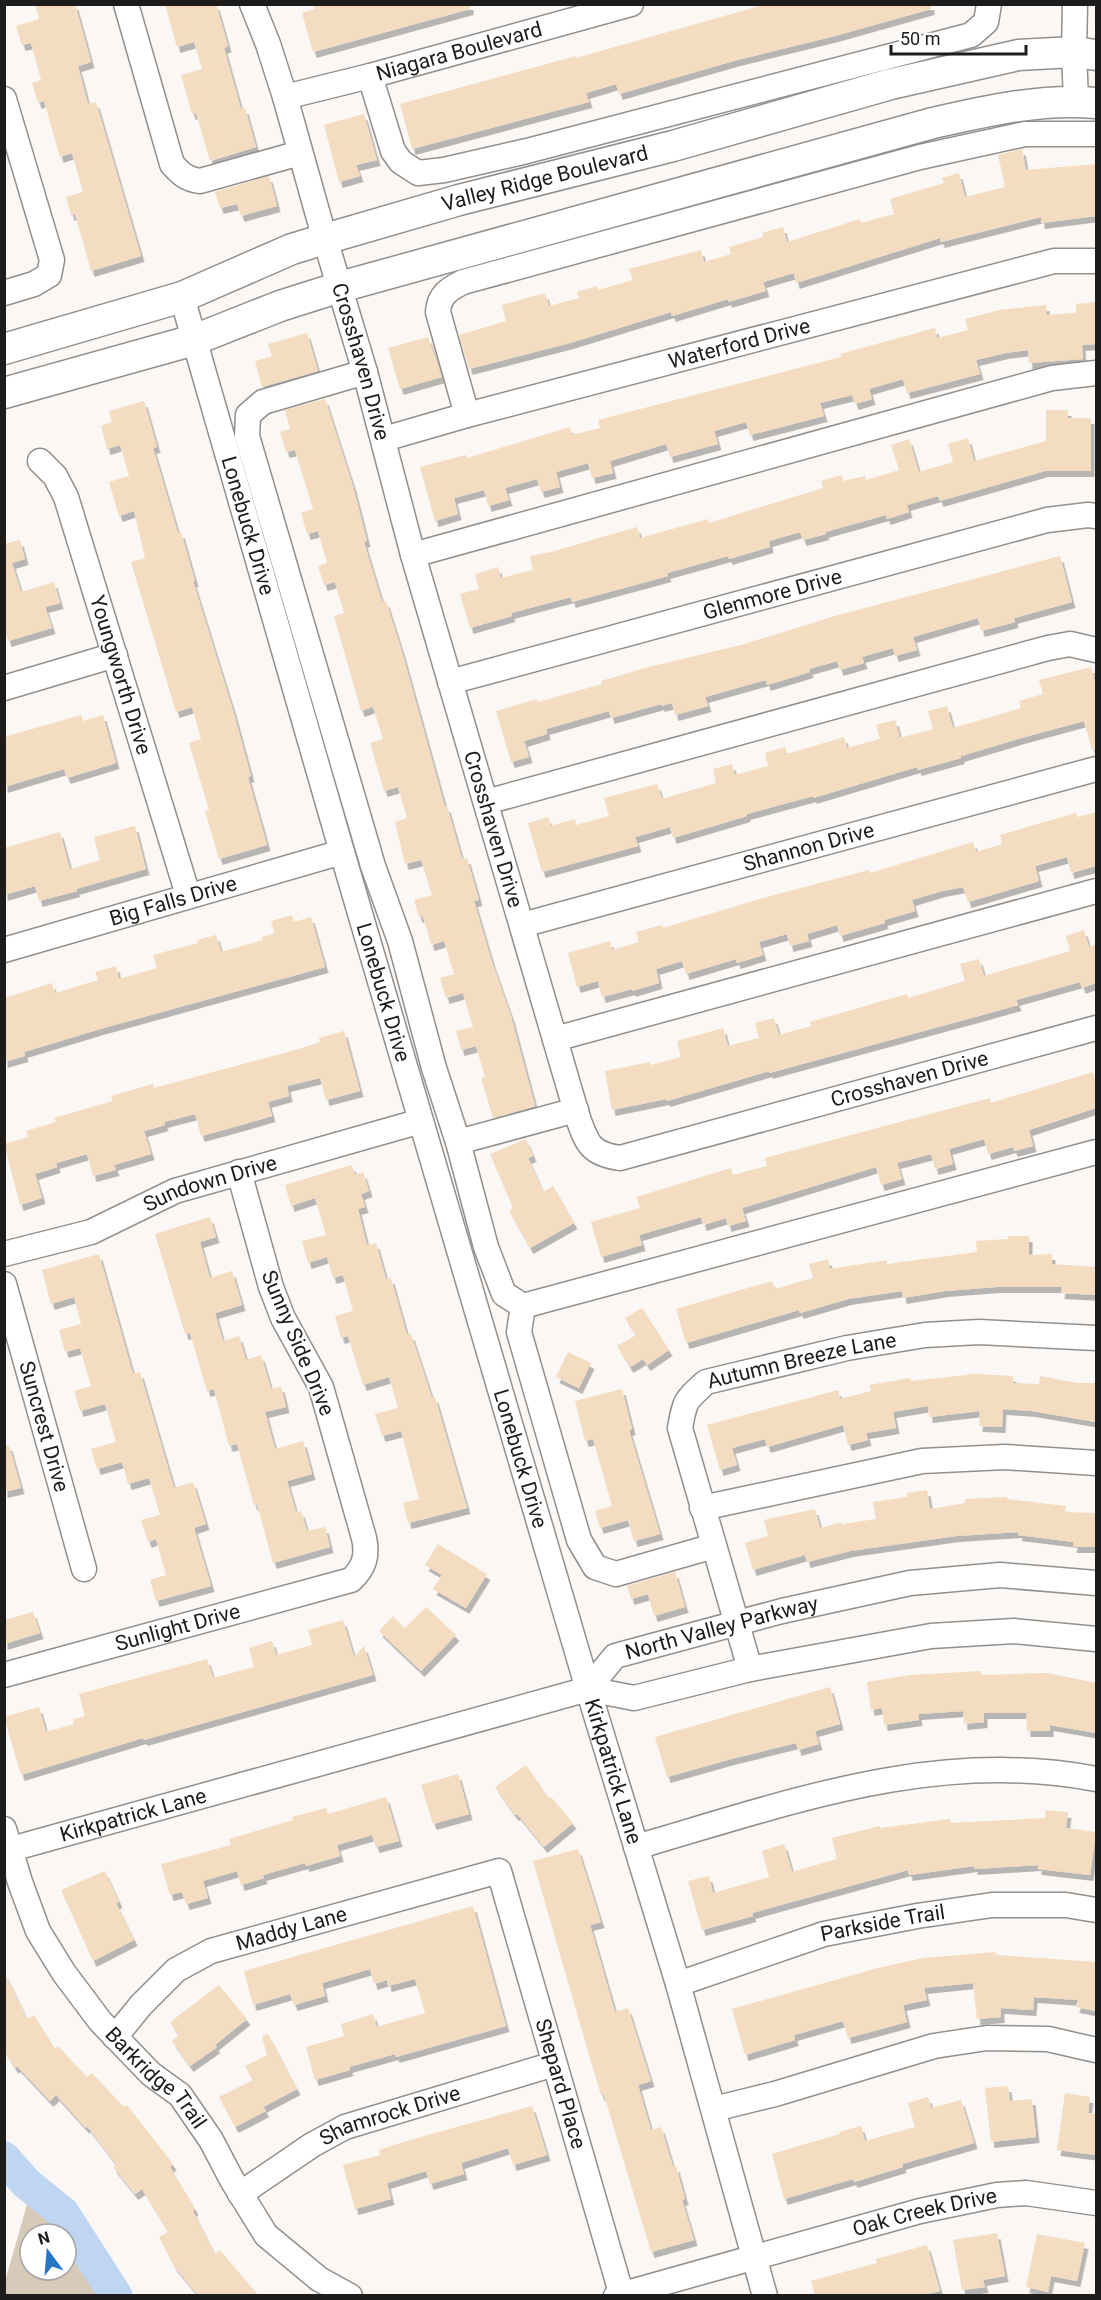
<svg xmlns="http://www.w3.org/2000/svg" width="1101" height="2300" viewBox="0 0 1101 2300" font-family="Roboto,sans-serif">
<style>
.green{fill:#d8cab9;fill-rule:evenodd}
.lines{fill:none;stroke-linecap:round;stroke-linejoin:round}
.river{stroke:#bfd6f2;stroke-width:33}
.building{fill:#f4dcc0;filter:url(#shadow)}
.minor-casing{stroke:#928f8d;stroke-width:27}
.major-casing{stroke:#928f8d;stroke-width:33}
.minor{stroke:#fff;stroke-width:24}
.major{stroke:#fff;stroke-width:30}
.labels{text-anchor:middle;stroke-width:4.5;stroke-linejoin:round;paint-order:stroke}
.street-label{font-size:21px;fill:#1d1c1b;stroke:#fff}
</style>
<defs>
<filter id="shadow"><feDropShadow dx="3.5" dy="6" stdDeviation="0" flood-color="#0004"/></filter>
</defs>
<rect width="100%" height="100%" fill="#faf7f4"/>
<path class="green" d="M33 2184 92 2248 120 2295H5V2281ZM30 2234H66V2270H30Z"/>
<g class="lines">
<polyline class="river" points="4,2158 26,2183 63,2213 116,2296"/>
</g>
<g class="building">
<polygon points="35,4 75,4 91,62 78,66 88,104 96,102 141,256 91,271 75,214 71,215 66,197 83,192 72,153 60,157 44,101 38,103 32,83 41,80 31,43 22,45 16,26 39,19"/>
<polygon points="165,4 216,4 228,46 224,48 241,109 245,108 256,147 210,161 196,113 192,114 181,75 202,69 194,42 177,47"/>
<polygon points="313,4 470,4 470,9 313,52 302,13 315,9"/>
<polygon points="767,4 931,4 931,9 835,36 737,60 619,94 616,84 586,93 589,102 412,149 400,104 576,56 576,58"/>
<polygon points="364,114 377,160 356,165 360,176 339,182 324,125"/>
<polygon points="1022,149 1026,170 1096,164 1096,216 1041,223 1041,217 941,242 940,238 796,283 794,273 763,282 766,291 728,302 728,299 672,316 671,312 570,343 469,369 459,335 506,321 502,305 545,293 549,306 579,298 577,292 597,286 598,290 633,280 629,269 701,250 704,262 731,254 729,247 763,237 762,233 783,227 787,242 860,219 861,223 894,214 890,199 944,183 942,178 959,173 965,197 1005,187 998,155"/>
<polygon points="269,176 277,206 241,216 237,204 220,208 215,192"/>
<polygon points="1096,302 1096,344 1082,345 1083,359 1029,363 1028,350 1005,353 976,360 980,374 907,393 903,379 869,389 872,399 855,404 852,395 820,403 824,416 750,435 746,422 714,431 718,444 670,457 666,444 610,461 613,473 592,478 588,463 556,472 560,487 541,492 537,479 505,488 509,500 488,506 484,490 454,498 458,514 435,521 420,467 466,455 467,458 570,427 572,435 600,428 598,420 841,357 840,354 935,328 937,338 968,330 965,319 1000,310 1046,305 1047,315 1076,313 1076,304"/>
<polygon points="307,333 318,371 262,387 255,361 272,356 268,344"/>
<polygon points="428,337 442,377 400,389 388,348"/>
<polygon points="325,399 353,486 367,541 364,542 382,602 386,601 402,652 445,807 447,806 462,859 467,858 479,900 474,901 492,962 511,1016 535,1106 493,1118 481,1078 485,1077 476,1046 461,1050 456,1031 473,1027 463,993 446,998 440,978 454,974 444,941 431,945 423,916 419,917 414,900 432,895 421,860 405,864 395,822 407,818 398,787 384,791 370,743 383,739 373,707 361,711 334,616 344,613 335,582 324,585 318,566 327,563 318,531 307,534 301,513 313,509 295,450 286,452 280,432 290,429 285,410"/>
<polygon points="144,401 157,447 153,448 178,533 181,532 195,581 193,581 233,710 251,776 248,777 267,845 219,859 205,811 209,810 189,743 201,739 192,707 176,712 131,562 145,558 134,511 119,516 109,482 129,476 120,445 107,449 101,426 112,422 109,411"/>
<polygon points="1046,410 1068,410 1068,418 1091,418 1091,471 1045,471 940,501 938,496 907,505 909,512 887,519 886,515 825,532 826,534 803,540 800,532 769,541 770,547 729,559 728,556 667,573 668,576 572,602 571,597 511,613 512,616 470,628 460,594 479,589 475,574 498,567 501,578 533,570 530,556 551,552 637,527 640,538 708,519 709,523 823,488 821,481 842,475 843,481 865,476 866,480 899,470 891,445 909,439 919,472 953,462 948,444 968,438 974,461 1046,441"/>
<polygon points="20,540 25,559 12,563 21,592 54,582 60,603 45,607 52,628 8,641 4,627 4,544"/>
<polygon points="1060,556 1072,602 1014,618 1015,622 981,631 978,618 913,637 917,650 895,656 893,648 862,657 864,663 840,670 837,661 809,669 810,672 767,685 766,680 705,697 708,706 675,715 672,703 661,706 661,704 611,718 609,711 546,729 547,734 524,741 529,757 511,762 496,711 537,699 538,702 602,684 601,681 645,668 745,644 835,616"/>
<polygon points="1091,667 1096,687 1096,749 1092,750 1084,721 1021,738 961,756 961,758 918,770 917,767 813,798 813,796 747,814 747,816 673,838 670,827 635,837 638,846 542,872 528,823 548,817 551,826 575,819 576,825 609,816 604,798 657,784 662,799 716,783 713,769 732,764 735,775 768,766 765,753 785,747 787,754 844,737 847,748 880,739 876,725 895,720 900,738 933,729 928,711 947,706 953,728 1021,708 1019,701 1043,694 1039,680"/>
<polygon points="81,715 83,721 103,715 116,763 67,778 64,769 4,787 4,737"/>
<polygon points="1096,812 1096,866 1071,873 1067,857 1035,866 1039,881 968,902 963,887 942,891 912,900 915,911 884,920 885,923 840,936 837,925 807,934 809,941 790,946 787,934 759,942 763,955 737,963 736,959 686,974 682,961 656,969 659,983 632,991 632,989 602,997 598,981 577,987 568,953 610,941 612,950 639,942 636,932 662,925 663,928 763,898 869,870 870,873 973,842 976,852 1002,844 1000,835 1076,813 1077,817"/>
<polygon points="135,826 146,869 76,889 77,891 39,901 35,886 4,895 4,848 60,832 70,869 100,860 94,837"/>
<polygon points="292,915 294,922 311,917 325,967 100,1029 24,1052 25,1056 4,1062 4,998 52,983 55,993 98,980 95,972 116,966 119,979 157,968 153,955 198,943 197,940 216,935 221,952 263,940 262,937 275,933 271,921"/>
<polygon points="1084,930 1089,947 1096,944 1096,983 1082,988 1080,982 1016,1000 1018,1005 975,1017 769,1073 769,1071 667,1101 666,1099 612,1110 605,1071 650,1062 651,1065 681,1057 677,1041 723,1028 728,1046 759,1038 755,1023 774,1018 779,1035 811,1026 810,1022 865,1006 907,994 908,998 965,981 960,964 979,959 984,976 1070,951 1066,936"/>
<polygon points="344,1031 360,1091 326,1100 320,1078 287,1086 289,1096 268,1102 272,1116 234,1127 201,1136 195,1114 164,1122 165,1125 144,1131 151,1154 114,1165 116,1170 93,1176 87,1154 56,1163 57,1167 35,1174 42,1198 20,1205 4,1144 28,1137 26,1131 56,1122 54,1118 113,1101 111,1096 153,1084 154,1088 299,1049 320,1042 319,1038"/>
<polygon points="1093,1072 1096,1084 1096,1108 1029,1130 1033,1146 1014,1151 1013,1147 988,1154 984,1139 949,1149 953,1164 935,1169 931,1154 897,1163 902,1179 881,1185 876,1167 742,1208 746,1221 728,1226 726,1218 703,1225 701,1217 639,1235 642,1245 601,1257 591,1222 640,1208 636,1197 731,1168 733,1175 767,1166 765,1158 990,1098 991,1103"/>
<polygon points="526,1139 533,1156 528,1158 543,1192 553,1186 574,1223 530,1248 509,1211 513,1208 490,1154"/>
<polygon points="352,1165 355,1175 363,1172 369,1191 361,1194 365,1207 358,1209 367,1245 376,1243 386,1279 391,1278 407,1335 411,1334 432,1398 435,1397 467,1508 408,1523 403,1503 419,1499 401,1431 382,1436 375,1414 398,1408 389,1377 363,1385 348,1336 341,1338 335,1316 353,1311 343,1275 333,1278 327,1257 308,1263 302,1241 326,1235 315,1198 291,1206 285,1185"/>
<polygon points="210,1217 216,1237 200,1242 210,1278 232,1271 242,1305 215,1313 223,1341 239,1336 246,1360 261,1355 271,1389 281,1386 286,1407 265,1412 275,1449 303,1441 312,1474 287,1481 296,1512 301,1511 307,1531 325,1527 330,1547 273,1563 257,1504 254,1505 237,1444 229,1446 214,1389 207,1391 190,1333 185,1334 155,1234"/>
<polygon points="1008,1236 1029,1236 1029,1255 1052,1254 1052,1264 1096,1267 1096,1295 1061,1293 1062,1287 996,1287 945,1291 903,1298 902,1291 848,1299 800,1313 799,1310 686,1343 676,1309 772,1281 775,1289 813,1278 809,1264 828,1259 830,1269 887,1260 887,1264 977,1252 976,1241 1008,1239"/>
<polygon points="99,1254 133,1374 140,1372 174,1488 193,1482 206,1524 194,1528 211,1586 156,1601 150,1580 166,1575 156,1539 148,1542 141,1520 160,1515 149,1478 128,1484 122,1462 97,1469 91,1449 116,1442 105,1404 80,1411 74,1391 91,1386 80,1348 65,1352 59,1330 81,1324 74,1297 51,1304 42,1270"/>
<polygon points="642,1308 669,1350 647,1365 643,1359 630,1367 617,1346 636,1335 625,1318"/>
<polygon points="568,1352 591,1363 579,1388 556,1377"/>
<polygon points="975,1374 1013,1376 1013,1383 1039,1384 1040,1376 1077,1383 1096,1383 1096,1422 1032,1411 1003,1409 1002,1427 979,1426 980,1411 929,1417 928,1406 893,1412 896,1428 866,1433 868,1440 848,1445 843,1425 767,1447 765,1439 732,1448 737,1465 720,1470 707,1425 838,1390 840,1399 871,1391 869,1385 910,1378 911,1381"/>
<polygon points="622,1389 632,1429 629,1430 660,1534 634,1541 628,1520 600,1528 595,1511 612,1506 593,1439 585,1441 575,1401"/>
<polygon points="9,1445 21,1488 4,1492 4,1446"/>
<polygon points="927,1490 930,1509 965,1503 965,1499 1007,1497 1007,1499 1066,1506 1065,1512 1096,1513 1096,1547 1073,1547 1074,1542 1018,1535 1019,1532 956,1536 850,1551 807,1562 805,1555 753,1570 745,1543 768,1536 764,1520 815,1509 820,1528 842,1522 842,1524 876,1519 873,1502 907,1497 907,1493"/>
<polygon points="438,1544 487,1574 466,1608 433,1589 442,1575 425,1565"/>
<polygon points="675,1572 685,1607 654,1616 648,1594 631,1599 627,1586"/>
<polygon points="426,1607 456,1635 421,1671 379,1631 393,1616 405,1628"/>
<polygon points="33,1612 40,1633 4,1644 4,1620"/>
<polygon points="343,1620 354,1657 364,1646 373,1675 144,1740 143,1738 21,1775 4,1717 39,1707 46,1732 74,1724 73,1719 85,1716 79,1694 207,1659 213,1678 254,1667 249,1648 272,1641 276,1655 312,1645 308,1630"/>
<polygon points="981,1671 981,1675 1048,1673 1096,1683 1096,1733 1050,1725 1050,1731 1027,1731 1026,1713 984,1713 984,1722 964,1724 963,1711 918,1714 919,1720 884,1725 882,1708 871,1710 867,1682 909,1675"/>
<polygon points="830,1687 840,1724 815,1731 819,1744 798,1750 796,1743 731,1759 667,1777 655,1737"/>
<polygon points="526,1765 549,1798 551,1797 573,1823 544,1847 517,1814 515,1815 495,1787"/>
<polygon points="458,1774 469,1814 433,1824 421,1785"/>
<polygon points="386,1797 399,1841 376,1847 372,1835 337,1845 340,1856 306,1866 305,1863 263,1875 264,1878 241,1885 237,1871 203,1881 208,1898 186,1904 182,1892 170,1895 161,1864 231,1845 229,1839 293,1820 292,1817 326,1808 328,1814"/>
<polygon points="1046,1810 1068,1812 1066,1828 1096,1832 1090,1875 1038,1869 1038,1865 974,1869 974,1866 909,1875 908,1870 752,1913 753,1916 702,1930 688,1881 709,1876 713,1893 769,1877 762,1851 784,1844 792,1872 837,1859 832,1838 880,1826 880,1828 950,1819 951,1823 1045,1818"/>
<polygon points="578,1849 601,1922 590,1925 615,2012 628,2008 651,2081 638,2085 651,2130 661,2127 673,2167 676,2166 685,2199 682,2200 694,2240 651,2252 604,2095 601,2095 589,2055 533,1861"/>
<polygon points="105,1871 119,1902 116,1903 134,1940 93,1961 61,1890"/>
<polygon points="473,1906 506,2026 396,2057 395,2054 349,2067 350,2070 315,2080 306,2047 344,2036 341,2024 373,2014 377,2027 425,2013 415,1979 388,1986 387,1980 374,1984 370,1969 322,1983 325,1996 294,2005 290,1994 253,2005 244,1971"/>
<polygon points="995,1952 996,1955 1096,1962 1096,2011 1076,2007 1078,2000 1034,1997 1033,2010 1001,2008 1001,2017 977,2019 973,1983 924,1988 927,2000 903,2005 907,2022 848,2038 843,2021 794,2035 795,2040 745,2055 732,2009 878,1968 923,1958"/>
<polygon points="4,1972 27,2019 34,2015 55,2049 58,2046 87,2077 92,2073 124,2107 127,2105 173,2164 170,2167 195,2209 193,2211 215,2254 220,2250 258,2295 198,2295 174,2266 159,2237 168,2232 142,2189 135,2194 113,2167 117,2165 87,2126 86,2128 56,2095 50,2101 17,2066 15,2068 4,2051"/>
<polygon points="219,1985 247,2019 215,2045 217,2047 190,2066 172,2041 179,2035 170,2022"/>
<polygon points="268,2034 297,2089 263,2107 266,2111 235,2127 219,2097 253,2080 245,2066 267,2055 262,2037"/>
<polygon points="1008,2086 1010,2101 1032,2099 1036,2137 991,2142 985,2088"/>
<polygon points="1065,2093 1090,2097 1088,2113 1096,2114 1096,2155 1057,2150"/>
<polygon points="928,2097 931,2108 961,2100 974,2143 902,2164 903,2167 854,2182 853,2179 784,2199 772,2154 840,2134 839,2132 861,2126 865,2141 915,2127 908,2103"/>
<polygon points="532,2106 547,2155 513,2165 508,2148 461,2163 464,2174 430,2184 426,2171 387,2183 391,2199 355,2209 343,2165 380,2155 379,2150 410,2140"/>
<polygon points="997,2233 1005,2276 983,2280 985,2287 962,2290 953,2240"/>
<polygon points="1037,2234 1085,2243 1077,2281 1051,2276 1048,2292 1026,2287"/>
<polygon points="927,2245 940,2291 923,2295 815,2295 811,2281 877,2263 876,2259"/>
</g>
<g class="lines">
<defs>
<g id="minor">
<path d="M126 4 172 164C181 174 186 179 200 181L300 153"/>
<path id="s1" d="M252 4 268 44 285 97 322 229 365 372 413 555 578 1118C587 1144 591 1154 620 1158L1096 1028"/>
<polyline points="1075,4 1074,52 1076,101"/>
<polyline points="370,76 393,151 401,162 418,173 444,170 527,151 971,35 986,22 989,4"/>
<path id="s2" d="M285 97 370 76 631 4"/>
<polyline points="4,99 52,260 49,275 34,284 4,293"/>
<path id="s3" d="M182 297 342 852 588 1689 678 1984 765 2296"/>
<polyline points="365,372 263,402 248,415 247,436 373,866 400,941 434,1068 458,1142"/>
<path d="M467 415 438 312C439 295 449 289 463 282L920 157 1025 134H1096"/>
<path id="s4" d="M384 439 467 415 1054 261H1096"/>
<path id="s5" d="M40 461 55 476 66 497 188 895"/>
<polyline points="413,555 1052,378 1096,373"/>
<path id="s6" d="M450 682 1047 520 1088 515 1096 516"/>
<polyline points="4,688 115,655"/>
<polyline points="486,802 1048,648 1070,644 1096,650"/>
<path id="s7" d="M522 925 1096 769"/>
<path id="s8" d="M4 950 342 852"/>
<polyline points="555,1039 1096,891"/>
<polyline points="576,1110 458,1142 486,1247 504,1294 523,1306 1096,1152"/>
<path id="s9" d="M4 1254 91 1232 175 1191 421 1121"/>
<path id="s10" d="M4 1284 84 1569"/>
<polyline points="523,1306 519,1332 579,1540 595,1567 616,1574 714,1546"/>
<polyline points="702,1508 922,1461 1005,1457 1096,1463"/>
<path id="s11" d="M750 1669 680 1428C685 1400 685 1401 706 1382L847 1348 925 1335 979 1332 1096 1338"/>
<path id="s12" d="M4 1675 351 1580C364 1568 368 1556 364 1538L321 1387 283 1318 271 1287 239 1172"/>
<path id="s13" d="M588 1689 615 1656 782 1611 910 1583 1000 1575 1096 1583"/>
<path id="s14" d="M4 1829 20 1882 38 1931 64 1973 100 2021 151 2074 180 2095 211 2140 232 2180 266 2235 319 2279 350 2296"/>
<path d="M636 1847C788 1803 936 1748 1096 1779"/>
<path id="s15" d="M4 1851 588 1689 634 1698 750 1669 931 1636 1014 1631 1096 1639"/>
<path id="s16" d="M678 1984 824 1934 917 1916 992 1905H1066L1096 1910"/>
<path id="s17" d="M115 2037 141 2005 176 1970 211 1951 499 1871 622 2296"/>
<polyline points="714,2109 775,2094 934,2046 987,2038 1048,2039 1096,2050"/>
<path id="s18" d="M240 2194 312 2145 345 2127 554 2064"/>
<path id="s19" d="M616 2296 920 2211 997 2195 1026 2193 1096 2203"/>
</g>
<g id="major">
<path id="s20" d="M4 349 182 297 292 249 325 239 459 200 673 146 891 84 1018 55 1074 52 1096 55"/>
<path d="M4 393 194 340 280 306 340 287 933 123C986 111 1042 98 1096 103"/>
</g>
</defs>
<use href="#minor" class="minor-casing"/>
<use href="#major" class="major-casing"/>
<use href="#minor" class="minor"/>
<use href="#major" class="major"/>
</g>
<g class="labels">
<g class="street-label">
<text dy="7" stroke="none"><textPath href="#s2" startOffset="180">Niagara Boulevard</textPath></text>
<text dy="7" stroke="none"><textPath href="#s20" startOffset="568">Valley Ridge Boulevard</textPath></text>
<text dy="7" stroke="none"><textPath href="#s4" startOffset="368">Waterford Drive</textPath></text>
<text dy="7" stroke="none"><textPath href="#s1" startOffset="374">Crosshaven Drive</textPath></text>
<text dy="7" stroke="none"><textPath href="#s3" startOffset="238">Lonebuck Drive</textPath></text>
<text dy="7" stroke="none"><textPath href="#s6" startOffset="334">Glenmore Drive</textPath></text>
<text dy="7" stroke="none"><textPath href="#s5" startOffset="231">Youngworth Drive</textPath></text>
<text dy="7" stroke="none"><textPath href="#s1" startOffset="860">Crosshaven Drive</textPath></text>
<text dy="7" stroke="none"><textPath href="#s7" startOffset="297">Shannon Drive</textPath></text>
<text dy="7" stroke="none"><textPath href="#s8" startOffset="176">Big Falls Drive</textPath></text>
<text dy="7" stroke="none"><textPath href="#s3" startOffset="724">Lonebuck Drive</textPath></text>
<text dy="7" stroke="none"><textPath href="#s1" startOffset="1524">Crosshaven Drive</textPath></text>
<text dy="7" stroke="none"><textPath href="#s9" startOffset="219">Sundown Drive</textPath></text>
<text transform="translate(298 1343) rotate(67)" y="7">Sunny Side Drive</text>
<text dy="7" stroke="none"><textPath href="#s11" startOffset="404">Autumn Breeze Lane</textPath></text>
<text dy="7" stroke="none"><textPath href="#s10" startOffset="148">Suncrest Drive</textPath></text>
<text dy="7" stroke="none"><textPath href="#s3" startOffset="1210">Lonebuck Drive</textPath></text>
<text dy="7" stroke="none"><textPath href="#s12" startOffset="180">Sunlight Drive</textPath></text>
<text dy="7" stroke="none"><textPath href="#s13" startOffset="153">North Valley Parkway</textPath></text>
<text dy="7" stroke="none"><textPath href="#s3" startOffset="1536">Kirkpatrick Lane</textPath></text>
<text dy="7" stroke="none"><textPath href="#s15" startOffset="134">Kirkpatrick Lane</textPath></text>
<text dy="7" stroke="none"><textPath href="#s16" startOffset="214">Parkside Trail</textPath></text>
<text dy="7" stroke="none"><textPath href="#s17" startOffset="214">Maddy Lane</textPath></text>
<text dy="7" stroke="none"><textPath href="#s14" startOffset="297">Barkridge Trail</textPath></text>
<text dy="7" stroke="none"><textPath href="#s17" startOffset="651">Shepard Place</textPath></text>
<text dy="7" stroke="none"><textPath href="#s18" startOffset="171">Shamrock Drive</textPath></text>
<text dy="7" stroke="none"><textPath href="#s19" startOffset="320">Oak Creek Drive</textPath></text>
</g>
</g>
<rect width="1101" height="2300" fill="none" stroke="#1d1c1b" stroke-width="12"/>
<g transform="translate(48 2252) rotate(344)"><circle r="28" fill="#ffffff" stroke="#a5a4a4" stroke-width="1.5"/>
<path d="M0-4.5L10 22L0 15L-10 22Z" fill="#2775c5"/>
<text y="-9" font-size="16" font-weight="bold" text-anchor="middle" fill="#1d1c1b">N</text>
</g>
<path d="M891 45v9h135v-9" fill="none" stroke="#1d1c1b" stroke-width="3"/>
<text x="900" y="45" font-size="18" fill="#1d1c1b" stroke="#ffffff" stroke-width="4.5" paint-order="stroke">50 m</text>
</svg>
